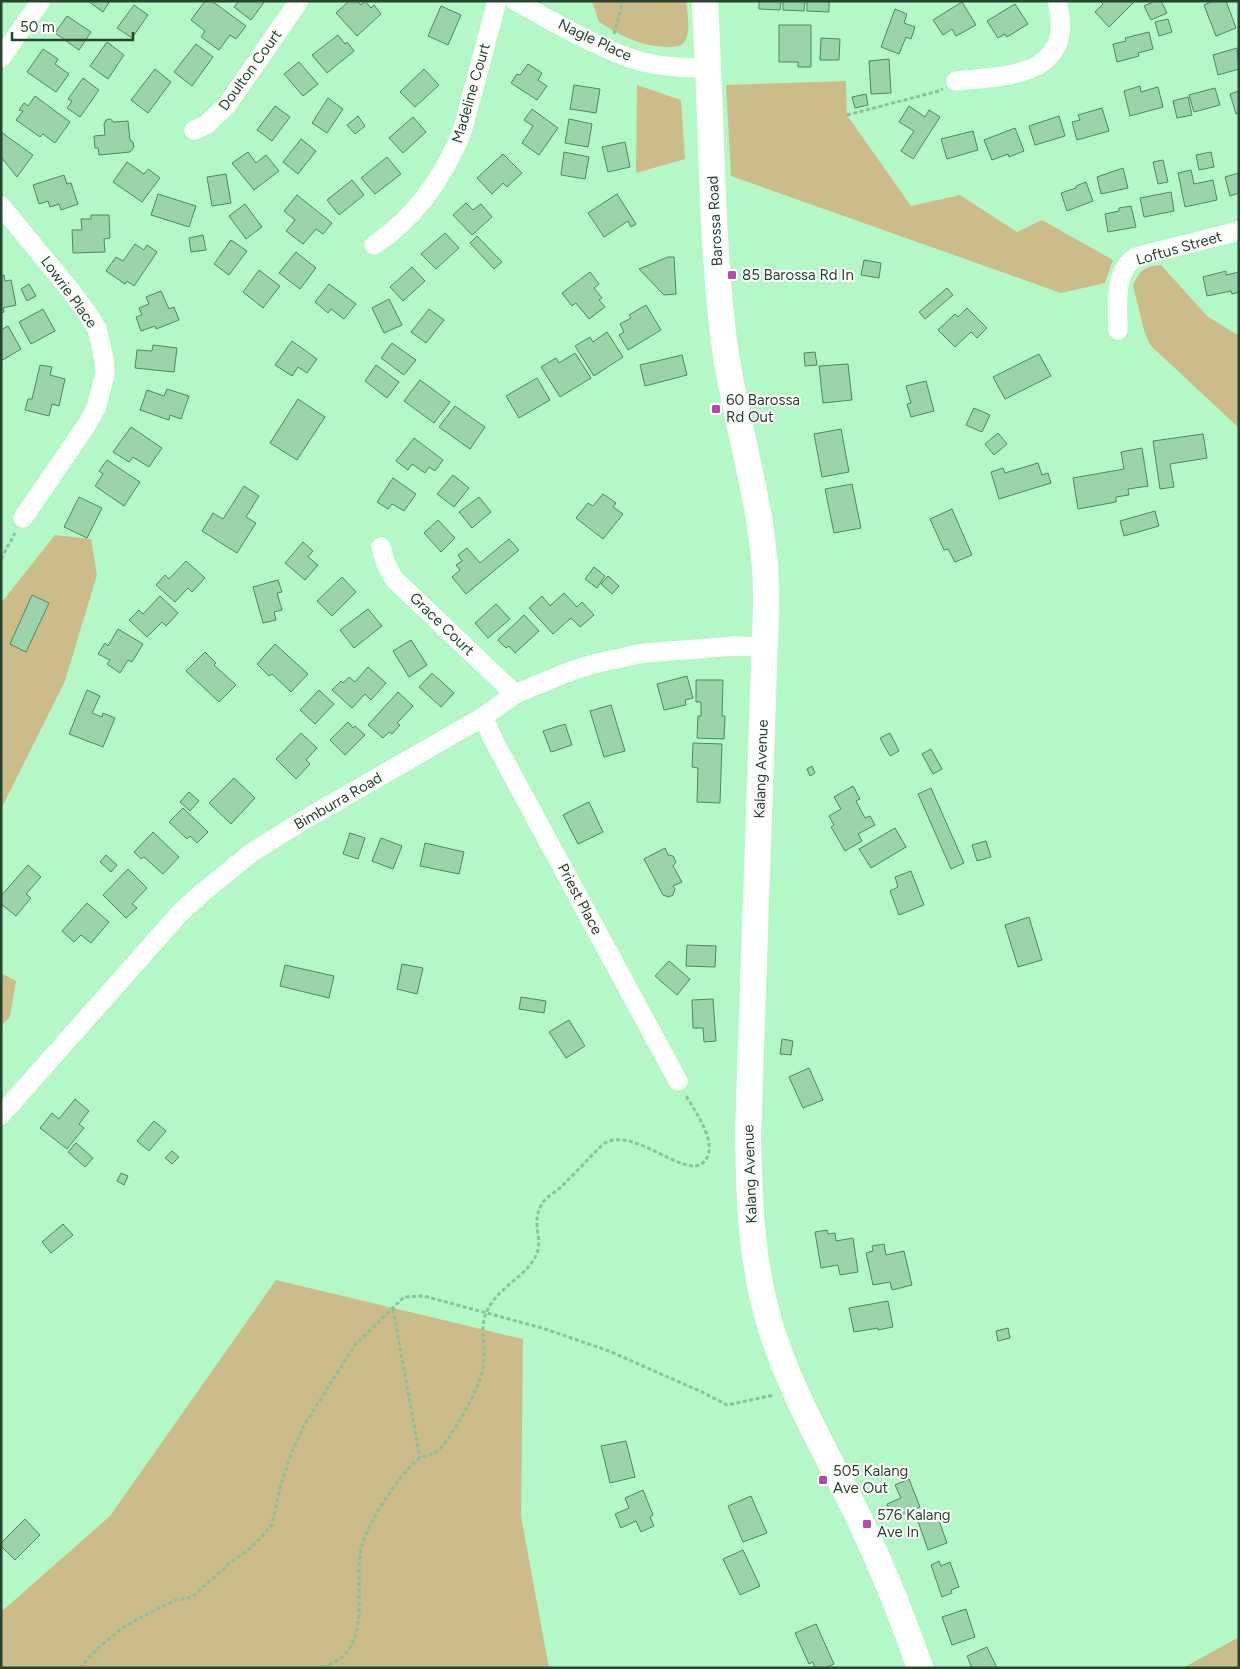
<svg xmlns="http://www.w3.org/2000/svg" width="1240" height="1669" viewBox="0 0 1240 1669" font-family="Figtree,sans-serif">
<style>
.green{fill:#ccbc8a}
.building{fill:#9bd3aa;stroke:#49895d}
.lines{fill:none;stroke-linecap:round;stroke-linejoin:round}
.path{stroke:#8ac198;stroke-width:3;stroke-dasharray:4 2.5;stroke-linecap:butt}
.street{stroke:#fff;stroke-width:19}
.secondary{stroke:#fff;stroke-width:26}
.poi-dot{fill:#b548a8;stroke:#fff;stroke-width:2}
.labels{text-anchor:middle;stroke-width:4;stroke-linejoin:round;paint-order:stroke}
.street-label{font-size:15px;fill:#28432f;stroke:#fff}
.poi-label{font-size:15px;fill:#28432f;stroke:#fff;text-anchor:start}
</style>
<rect width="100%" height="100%" fill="#b5f8c7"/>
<g class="green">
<path d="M592 1H686C687 12 691 29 686 39 682 48 674 47 666 47 640 46 621 36 599 22Z"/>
<polygon points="846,81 847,115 911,206 960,195 1017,232 1042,220 1113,260 1105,283 1061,293 731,176 726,85"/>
<polygon points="637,85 681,100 685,159 636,173"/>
<path d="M1161 265 1207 316 1239 336V428L1150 345 1144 330 1133 285C1140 270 1145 266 1161 265Z"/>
<polygon points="55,535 91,539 97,575 65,681 1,809 1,603"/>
<polygon points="1,973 16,981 10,1017 1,1026"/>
<polygon points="276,1280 523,1339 521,1516 549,1668 1,1668 1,1612 110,1516"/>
<polygon points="1239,1637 1239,1668 1183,1668"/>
</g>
<g class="building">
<polygon points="88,1 110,1 103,12"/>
<polygon points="205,1 212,1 246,26 236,39 230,35 219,50 201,37 205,31 191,20"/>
<polygon points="239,1 265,1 251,20 234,7"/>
<polygon points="349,1 357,1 361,5 365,1 371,8 374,5 381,14 357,36 336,13"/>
<polygon points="759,1 781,1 780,10 759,9"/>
<polygon points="783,1 805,1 804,11 783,10"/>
<polygon points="807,1 829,1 829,12 807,11"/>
<polygon points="1100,1 1133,1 1134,2 1109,27 1095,12 1103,4"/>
<polygon points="1155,1 1161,1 1167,13 1151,20 1144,6"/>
<polygon points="1213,1 1226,1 1236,28 1216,36 1204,5"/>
<polygon points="962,2 976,25 956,36 952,29 943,35 933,20"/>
<polygon points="1015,4 1028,24 1007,37 1005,34 998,38 987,21"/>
<polygon points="134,5 148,15 132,38 117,28"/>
<polygon points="441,6 461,15 448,45 428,36"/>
<polygon points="895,9 907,14 904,23 915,27 911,39 906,37 899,54 881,47"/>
<polygon points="67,16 91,32 79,50 55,33"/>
<polygon points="1168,19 1172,32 1159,36 1155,22"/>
<polygon points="779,25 811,25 811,67 798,67 798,62 779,62"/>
<polygon points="1149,32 1153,49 1138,53 1139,56 1117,62 1113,44 1126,41 1125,38"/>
<polygon points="338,35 345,44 347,42 354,51 327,73 312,55"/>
<polygon points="821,38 840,39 839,60 820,60"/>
<polygon points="107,42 124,55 108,79 90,66"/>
<polygon points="196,44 213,57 192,86 174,72"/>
<polygon points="1237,48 1239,69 1218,75 1213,55"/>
<polygon points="43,49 58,59 55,64 69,74 56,92 27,72"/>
<polygon points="889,59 891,93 871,94 869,61"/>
<polygon points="299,62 318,84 303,96 284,74"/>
<polygon points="528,64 542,73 538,80 547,86 537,100 511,83 517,74 520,75"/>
<polygon points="155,69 171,82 148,113 131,100"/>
<polygon points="424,69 439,85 415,107 400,92"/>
<polygon points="83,78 99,90 80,117 67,108 72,101 68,99"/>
<polygon points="574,85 600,89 596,113 570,109"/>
<polygon points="1140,86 1141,92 1158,87 1163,107 1130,116 1124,91"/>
<polygon points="1215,88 1220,105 1194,112 1189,95"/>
<polygon points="1239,91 1239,113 1236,114 1230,94"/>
<polygon points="866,94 868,105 855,108 852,97"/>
<polygon points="35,96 70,122 55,143 43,134 40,137 16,120 23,111 19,110 24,103 28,106"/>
<polygon points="1188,97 1192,115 1177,118 1173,101"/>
<polygon points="328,98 343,109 327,133 312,123"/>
<polygon points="275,106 290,117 272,141 257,130"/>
<polygon points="909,106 925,117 929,110 940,117 913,159 901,151 914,131 899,122"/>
<polygon points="1102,108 1109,131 1077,140 1072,122 1080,120 1078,115"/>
<polygon points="532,109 558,128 539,155 522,143 533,126 524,120"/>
<polygon points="358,116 365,126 355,134 347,125"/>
<polygon points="1059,116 1065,136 1035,145 1029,126"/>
<polygon points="413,117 426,132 403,153 389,138"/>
<polygon points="110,119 114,122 128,121 130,140 133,142 134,147 130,152 99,155 98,148 95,148 94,136 105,135 104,124 106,120"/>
<polygon points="569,119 592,124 588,147 565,143"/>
<polygon points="1015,128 1024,151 1009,157 1008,154 992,160 984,140"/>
<polygon points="973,131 978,150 947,159 941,139"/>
<polygon points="1,132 33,155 17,177 1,157"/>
<polygon points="301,139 316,151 298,174 283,162"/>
<polygon points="625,142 630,167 608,172 602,147"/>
<polygon points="248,152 256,163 266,155 279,171 254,190 232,163"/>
<polygon points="564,152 589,157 585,179 561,175"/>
<polygon points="1211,152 1214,167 1199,170 1196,155"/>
<polygon points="503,154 522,173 507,187 503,183 492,194 477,178"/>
<polygon points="387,157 401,174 375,194 361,178"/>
<polygon points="1163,160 1168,182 1158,184 1153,162"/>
<polygon points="127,162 144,174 148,169 160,178 142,202 113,182"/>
<polygon points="1123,168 1128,188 1101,194 1097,177"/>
<polygon points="1191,170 1194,184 1213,180 1217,200 1185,207 1178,173"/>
<polygon points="1239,173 1239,193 1230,196 1225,177"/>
<polygon points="226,174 231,203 212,206 207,177"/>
<polygon points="64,175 67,184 71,183 78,204 61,210 59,204 50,207 48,201 39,204 33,185"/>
<polygon points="352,180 364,195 339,215 327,200"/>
<polygon points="1086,182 1093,201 1067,211 1061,193 1076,188 1076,186"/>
<polygon points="1171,192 1174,211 1144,217 1140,198"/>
<polygon points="158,194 196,206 189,227 151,215"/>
<polygon points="617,194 636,224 631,227 628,221 604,237 588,213"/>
<polygon points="297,195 332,223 323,234 316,229 303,244 286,231 295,220 284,211"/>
<polygon points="466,203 473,210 481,204 492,217 472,235 453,215"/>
<polygon points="245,204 262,227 246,239 229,216"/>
<polygon points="1131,206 1136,227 1108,232 1105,214 1119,211 1119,208"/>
<polygon points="91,215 109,215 110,238 104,239 105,252 73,253 72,230 82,230 81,219 91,219"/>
<polygon points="445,233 459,248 436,269 421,254"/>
<polygon points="203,235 206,250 191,252 189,238"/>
<polygon points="477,236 502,262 494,269 470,243"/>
<polygon points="231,240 247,251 229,275 214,264"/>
<polygon points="135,244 144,250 147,245 157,252 134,286 127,281 125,284 106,271 116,257 123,261"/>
<polygon points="296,252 316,268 300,289 279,273"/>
<polygon points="668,257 674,257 676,294 664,295 639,269"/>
<polygon points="864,260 881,263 879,278 861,275"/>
<polygon points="412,267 425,281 403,301 390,287"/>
<polygon points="259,270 280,286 263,308 243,292"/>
<polygon points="1226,271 1226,275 1239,272 1239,292 1232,294 1231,291 1207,296 1203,277"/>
<polygon points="590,272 599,284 594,288 602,298 599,300 605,307 589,319 576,303 572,306 562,293"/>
<polygon points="4,275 5,281 11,280 16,305 3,308 4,312 1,313 1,276"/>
<polygon points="29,284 36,296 27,301 21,289"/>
<polygon points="329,284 356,304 344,319 331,309 328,313 315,302"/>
<polygon points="947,288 953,295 925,319 919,312"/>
<polygon points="161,291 169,309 174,307 179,320 156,329 155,326 141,331 136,317 142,315 139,308 149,304 146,297"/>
<polygon points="389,299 402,325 384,333 372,308"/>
<polygon points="646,305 661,330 628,350 619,335 624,332 620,324 631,318 629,315"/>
<polygon points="967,308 987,328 977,338 971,332 955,347 938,330 955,314 958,317"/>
<polygon points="43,309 55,331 31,344 19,322"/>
<polygon points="429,309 444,320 426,343 411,332"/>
<polygon points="8,326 21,349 1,361 1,330"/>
<polygon points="607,332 623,357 594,376 575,346 590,337 593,342"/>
<polygon points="292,341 317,359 307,373 298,367 292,376 275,365"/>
<polygon points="392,343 416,360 404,375 381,358"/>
<polygon points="153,345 177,348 174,372 135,368 137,350 152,351"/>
<polygon points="815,352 817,365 805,366 804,353"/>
<polygon points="575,353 591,378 560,397 541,367 556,358 559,363"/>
<polygon points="1039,354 1051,376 1005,399 993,377"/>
<polygon points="682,355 687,375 645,386 640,365"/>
<polygon points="848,364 852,400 823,403 819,366"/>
<polygon points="40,365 52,367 50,375 65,379 59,406 52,404 49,416 25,410 28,399 32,399"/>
<polygon points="376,365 399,382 387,398 365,381"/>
<polygon points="537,378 550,400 519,418 506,396"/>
<polygon points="420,380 450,402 434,423 404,401"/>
<polygon points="926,381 934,411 911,417 907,404 911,403 906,386"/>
<polygon points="167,389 189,396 181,419 170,415 169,420 140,410 147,390 164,396"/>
<polygon points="298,399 325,417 297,460 270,443"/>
<polygon points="455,406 485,427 470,449 439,427"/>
<polygon points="974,408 990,415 982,432 966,425"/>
<polygon points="131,427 162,448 149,467 133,457 129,462 113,452"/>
<polygon points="841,429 849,472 822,477 814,434"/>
<polygon points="998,433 1007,444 994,455 985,444"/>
<polygon points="1203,434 1207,458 1170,464 1174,487 1160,489 1153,441"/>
<polygon points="414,438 443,460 435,471 429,467 425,473 412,464 408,470 396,461"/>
<polygon points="1142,448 1148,486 1128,489 1129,495 1116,497 1116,502 1078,509 1073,478 1124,469 1121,452"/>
<polygon points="107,460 140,482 124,506 95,486 103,474 99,471"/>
<polygon points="1038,463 1042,475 1048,473 1051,483 999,499 991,472 1003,468 1005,473"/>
<polygon points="453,475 469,488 454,507 437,494"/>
<polygon points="393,478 416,494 404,511 392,504 388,509 377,502"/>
<polygon points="852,484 861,528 834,533 825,489"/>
<polygon points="244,486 259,496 246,517 256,523 237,553 202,531 213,513 223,519"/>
<polygon points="603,494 616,503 613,507 623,514 603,539 576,518 588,503 593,506"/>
<polygon points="79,497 102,508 87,538 64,527"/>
<polygon points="479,497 491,512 472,528 459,512"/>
<polygon points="952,509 972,555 955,562 948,549 944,550 930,519"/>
<polygon points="1155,511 1159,526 1124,536 1120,521"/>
<polygon points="438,520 455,538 441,552 424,533"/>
<polygon points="509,539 519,550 466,594 452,577 460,570 456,565 462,561 458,555 467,548 480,563"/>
<polygon points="303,542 313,551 308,557 318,565 305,580 285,563"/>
<polygon points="186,561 205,578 192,592 188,588 175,602 156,585 165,575 169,579"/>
<polygon points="594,567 605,576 597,588 585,579"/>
<polygon points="608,576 619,586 612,594 601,584"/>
<polygon points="342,577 356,592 332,616 317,601"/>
<polygon points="278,580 282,592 277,593 282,610 274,612 276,620 263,623 253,587"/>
<polygon points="564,593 577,607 582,602 594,615 580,627 571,618 553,634 529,608 542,596 550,606"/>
<polygon points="32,595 49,603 26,652 10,644"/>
<polygon points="160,596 178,613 166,626 162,622 147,637 129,620 139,610 143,614"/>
<polygon points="496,604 510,619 488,638 475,623"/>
<polygon points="368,609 382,626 354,648 340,630"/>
<polygon points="524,615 539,631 515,653 509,646 506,648 498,640"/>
<polygon points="118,629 143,644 132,662 128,660 120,673 107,664 110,660 98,654 105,643 108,646"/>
<polygon points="411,640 427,665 409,677 393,651"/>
<polygon points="275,644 308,674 291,692 272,674 269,676 257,664"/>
<polygon points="205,652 216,663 214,665 236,685 219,702 186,671"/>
<polygon points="368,667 386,683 371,700 365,694 352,708 332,690 341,681 343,683 349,677 355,682"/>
<polygon points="432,673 454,693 441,707 419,687"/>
<polygon points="687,676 693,698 685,700 686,705 664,710 657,684"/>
<polygon points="696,680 723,680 722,716 725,716 724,739 697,738 698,716 701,716 701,702 696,702"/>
<polygon points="87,690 100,696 92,713 102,717 103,713 115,718 103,747 69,734"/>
<polygon points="319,690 334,704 315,724 300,710"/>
<polygon points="398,692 413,706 397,723 400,725 392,734 389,732 383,738 368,725"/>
<polygon points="611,705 625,751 604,757 590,711"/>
<polygon points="348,722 353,728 355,726 365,735 345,755 330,740"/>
<polygon points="565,724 572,745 551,752 543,731"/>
<polygon points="301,733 317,748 306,760 310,764 296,779 276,759"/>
<polygon points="890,733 899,751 890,756 880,738"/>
<polygon points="693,743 722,744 720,803 697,802 698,768 692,767"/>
<polygon points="931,749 942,769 933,774 922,754"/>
<polygon points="812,766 815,773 810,776 807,769"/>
<polygon points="234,778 255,798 231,824 209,803"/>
<polygon points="853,786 860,799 856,801 865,818 870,816 875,825 858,834 862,841 845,851 831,827 834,825 829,816 841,809 834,797"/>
<polygon points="931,788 964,863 951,869 918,794"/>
<polygon points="189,792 199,801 190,811 180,802"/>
<polygon points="589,802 603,832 578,844 563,815"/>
<polygon points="183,808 208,832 197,843 190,836 187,839 169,822"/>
<polygon points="895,828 906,847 871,868 859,849"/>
<polygon points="153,832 179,857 163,874 144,857 141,859 134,852"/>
<polygon points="350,833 365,838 358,859 343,854"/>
<polygon points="381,838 402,846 393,869 372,861"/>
<polygon points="986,841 991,857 977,861 972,845"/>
<polygon points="425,843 464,852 459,874 420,866"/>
<polygon points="665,848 668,855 673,856 676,862 673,866 682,882 673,886 675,889 673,895 669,897 663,895 644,859"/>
<polygon points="106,855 117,865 111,872 100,862"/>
<polygon points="28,865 41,877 26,894 31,898 16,916 1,904 1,896"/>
<polygon points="128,869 147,888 132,904 137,908 126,918 103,895"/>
<polygon points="911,871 924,905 899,915 890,891 898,887 895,877"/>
<polygon points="87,903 109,922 91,943 81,935 74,942 62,931"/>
<polygon points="1029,917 1042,960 1018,967 1005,925"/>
<polygon points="687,945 716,946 715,967 686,966"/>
<polygon points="669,961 690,979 677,995 655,976"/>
<polygon points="402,964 423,968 417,994 397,989"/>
<polygon points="285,965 334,976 329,998 280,986"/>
<polygon points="521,997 546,1001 544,1013 519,1009"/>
<polygon points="713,999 716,1041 704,1042 703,1028 693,1028 692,1000"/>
<polygon points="569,1020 585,1046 566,1058 549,1032"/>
<polygon points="782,1039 793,1041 791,1055 780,1054"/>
<polygon points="809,1068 823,1100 803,1108 789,1077"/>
<polygon points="75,1099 89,1111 79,1124 84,1128 67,1149 40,1128 52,1113 59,1119"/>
<polygon points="154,1121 166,1131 149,1151 137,1141"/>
<polygon points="76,1143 93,1158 85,1167 68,1152"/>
<polygon points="172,1151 179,1157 172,1164 165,1158"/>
<polygon points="121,1173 128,1176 124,1185 117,1181"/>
<polygon points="63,1224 73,1235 51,1253 42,1242"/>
<polygon points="827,1230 828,1234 835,1233 836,1241 853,1238 858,1272 840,1275 838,1265 821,1268 815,1232"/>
<polygon points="884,1244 886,1255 904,1251 912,1285 892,1290 890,1282 873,1285 866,1253 873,1251 872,1246"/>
<polygon points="888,1301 893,1327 878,1330 878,1328 854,1332 849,1308"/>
<polygon points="1008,1328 1010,1338 998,1341 996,1331"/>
<polygon points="626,1441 635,1477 610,1483 601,1446"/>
<polygon points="909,1479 920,1507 893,1518 887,1504 901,1498 895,1485"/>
<polygon points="643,1490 653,1515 650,1517 654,1526 641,1532 636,1521 621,1528 615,1514 629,1508 625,1498"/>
<polygon points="751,1496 767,1533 743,1542 728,1506"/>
<polygon points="937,1515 947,1543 928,1550 918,1521"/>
<polygon points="25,1519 40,1535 15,1560 1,1546 1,1543"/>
<polygon points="743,1550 760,1586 740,1595 723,1559"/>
<polygon points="939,1561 941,1566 950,1562 959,1587 951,1590 952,1593 942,1597 931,1565"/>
<polygon points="966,1609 975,1637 952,1645 942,1617"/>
<polygon points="816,1624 834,1664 825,1668 815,1668 813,1662 809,1664 795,1633"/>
<polygon points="987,1647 997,1668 972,1668 967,1656"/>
</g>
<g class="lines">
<g class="path">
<polyline points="614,34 623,1"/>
<polyline points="847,115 939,91 943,89"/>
<polyline points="1,559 15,533"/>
<polyline points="393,1309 420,1458"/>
<polyline points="80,1668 97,1649 121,1629 147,1614 176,1600 192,1597 230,1563 251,1548 272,1525 280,1488 291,1454 305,1424 355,1345 404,1297 424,1296 542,1328 609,1351 702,1392 727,1405 774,1395"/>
<path d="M323 1668C329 1665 336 1662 341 1658 370 1634 354 1582 361 1549 366 1525 399 1475 417 1460 423 1455 434 1455 439 1450 448 1440 457 1425 464 1413 472 1398 480 1384 483 1368 488 1336 473 1323 498 1295 510 1282 530 1271 537 1253 542 1240 534 1226 538 1213 539 1210 541 1205 543 1202 548 1196 556 1192 562 1186 572 1176 583 1165 593 1154 597 1151 601 1145 605 1143 635 1126 686 1181 704 1162 720 1145 695 1111 686 1096"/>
</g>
<g class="street">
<path d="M515 1C554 22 594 46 636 60 659 67 684 68 708 68"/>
<polyline points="1,58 41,1"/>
<path d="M956 81C1008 76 1077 76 1057 1"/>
<polyline points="194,130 206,125 227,105 299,1"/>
<polyline points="1,206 71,291 90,317 97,329 104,359 105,374 96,408 86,426 23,518"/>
<path d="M374 245C415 218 443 178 462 132L497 1"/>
<path d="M1118 330C1118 306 1113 271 1136 257L1239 231"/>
<polyline points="381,547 386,564 394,579 515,694"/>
<polyline points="483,717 495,743 678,1081"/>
<polyline points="1,1115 180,913 202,893 251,853 304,820 483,717 515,694 566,673 593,664 644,653 736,646 765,647"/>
</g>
<path class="secondary" d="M705 1C708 58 710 115 712 172 714 231 717 290 725 349 738 436 769 522 766 610L748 1135C749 1197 751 1258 768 1318 788 1388 825 1450 857 1514 881 1564 902 1615 920 1668"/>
</g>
<g class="poi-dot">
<rect x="727" y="270" width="10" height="10" rx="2.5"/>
<rect x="711" y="404" width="10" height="10" rx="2.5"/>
<rect x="818" y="1475" width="10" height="10" rx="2.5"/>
<rect x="862" y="1519" width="10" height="10" rx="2.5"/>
</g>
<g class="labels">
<g class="street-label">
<text transform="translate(595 40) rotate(25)" y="5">Nagle Place</text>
<text transform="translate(250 70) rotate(-54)" y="5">Doulton Court</text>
<text transform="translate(471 93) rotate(-74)" y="5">Madeline Court</text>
<text transform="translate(715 221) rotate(-93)" y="5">Barossa Road</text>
<text transform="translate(1179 248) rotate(-16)" y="5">Loftus Street</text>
<text transform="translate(69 292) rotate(54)" y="5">Lowrie Place</text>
<text transform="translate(442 624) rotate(44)" y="5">Grace Court</text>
<text transform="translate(761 769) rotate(-88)" y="5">Kalang Avenue</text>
<text transform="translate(338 801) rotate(-30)" y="5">Bimburra Road</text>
<text transform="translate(580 899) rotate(62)" y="5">Priest Place</text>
<text transform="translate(750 1174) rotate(-92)" y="5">Kalang Avenue</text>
</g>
<g class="poi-label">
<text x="742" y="280">85 Barossa Rd In</text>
<text x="726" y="405">60 Barossa<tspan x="726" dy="17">Rd Out</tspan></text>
<text x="833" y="1476">505 Kalang<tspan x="833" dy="17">Ave Out</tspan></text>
<text x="877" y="1520">576 Kalang<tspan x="877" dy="17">Ave In</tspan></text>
</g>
</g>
<rect width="1240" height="1669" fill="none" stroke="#28432f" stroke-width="5"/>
<path d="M12 32v8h121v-8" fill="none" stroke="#28432f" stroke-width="2.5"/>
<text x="20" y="32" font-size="15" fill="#28432f" stroke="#ffffff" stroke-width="4" paint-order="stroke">50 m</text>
</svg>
